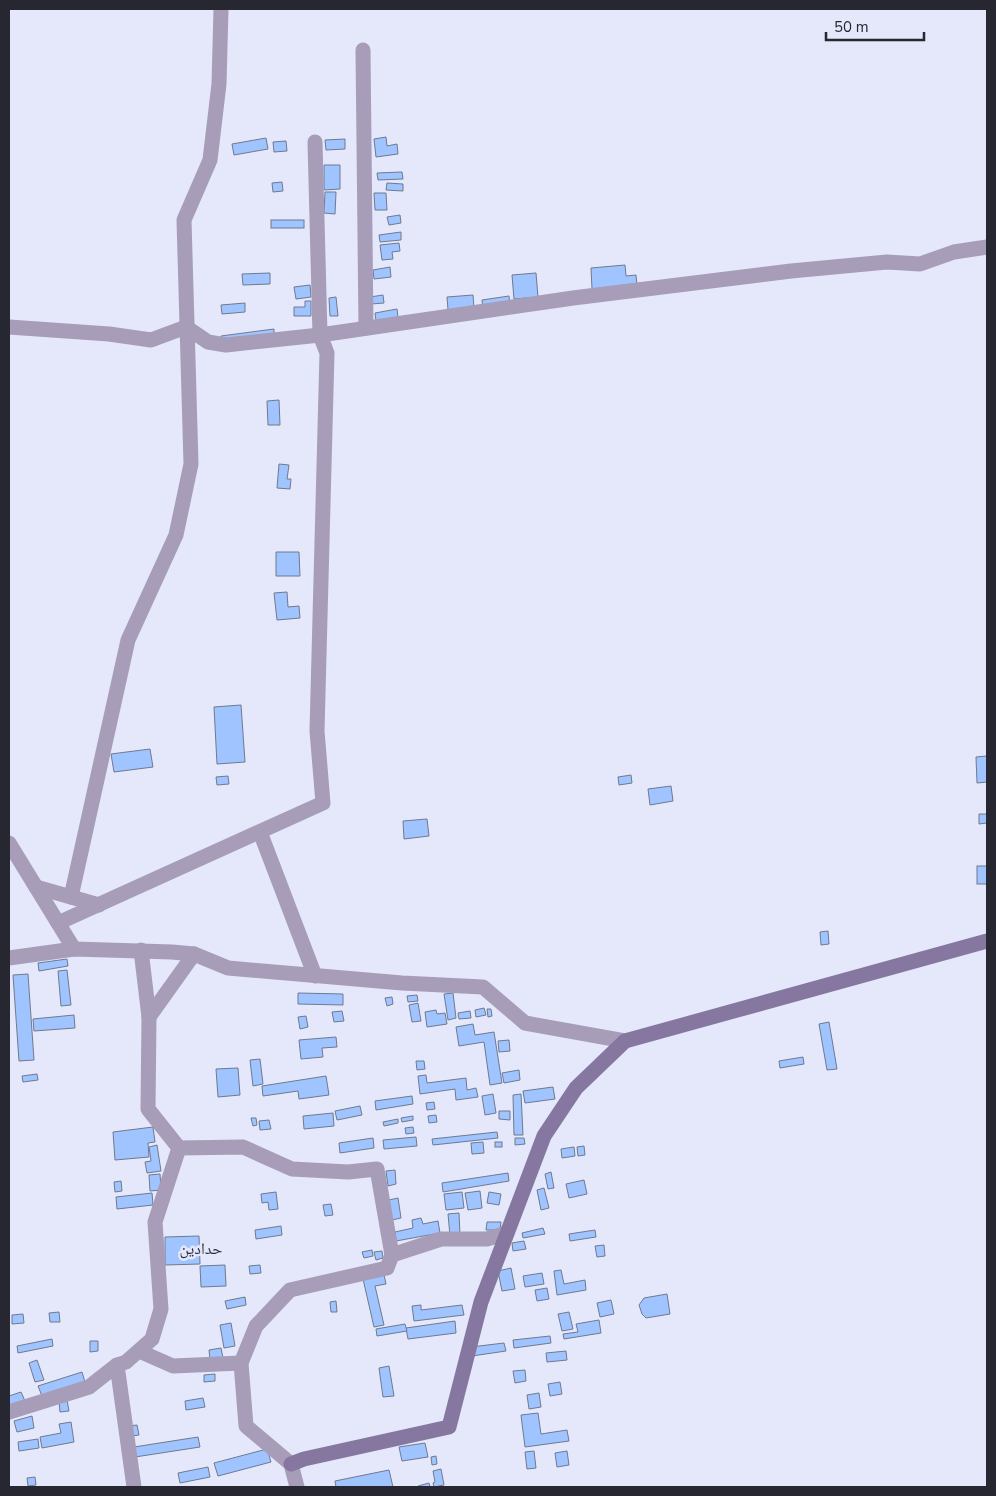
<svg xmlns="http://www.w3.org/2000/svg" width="996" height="1496" viewBox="0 0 996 1496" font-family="'Nunito Sans','Noto Naskh Arabic',sans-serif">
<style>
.building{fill:#a0c4ff;stroke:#6f7a8e}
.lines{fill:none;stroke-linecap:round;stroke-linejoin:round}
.street{stroke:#a79db8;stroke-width:15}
.secondary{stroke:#8677a0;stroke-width:15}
.labels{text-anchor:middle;stroke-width:5;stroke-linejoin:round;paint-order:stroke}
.quarter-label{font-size:16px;fill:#2b2c3e;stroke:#e5e7fb}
</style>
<rect width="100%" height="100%" fill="#e5e7fb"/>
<g class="building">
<polygon points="386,137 387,146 397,144 398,154 376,157 374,139"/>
<polygon points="266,138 268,149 234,155 232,144"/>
<polygon points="345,139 345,149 326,150 325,140"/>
<polygon points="286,141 287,151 274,152 273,142"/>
<polygon points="324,165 340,165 340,189 324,190"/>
<polygon points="402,172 403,179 378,180 377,173"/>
<polygon points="282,182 283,191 273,192 272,183"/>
<polygon points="387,183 403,184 403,191 386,190"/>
<polygon points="325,192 336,192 335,214 324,213"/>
<polygon points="374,193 386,193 387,210 375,210"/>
<polygon points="400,215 401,223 389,225 387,217"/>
<rect x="271" y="220" width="33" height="8"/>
<polygon points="401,232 401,240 380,242 379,235"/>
<polygon points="399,243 400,251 392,252 393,259 382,260 380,245"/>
<polygon points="625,265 626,276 636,275 637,285 592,289 591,268"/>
<polygon points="390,267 391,277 374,279 373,270"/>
<polygon points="270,273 270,284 243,285 242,274"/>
<polygon points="536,273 538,297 514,299 512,275"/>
<polygon points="310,285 311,297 296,299 294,287"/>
<polygon points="383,295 384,303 371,304 370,297"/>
<polygon points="473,295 474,308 448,310 447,297"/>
<polygon points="509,296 510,306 483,309 482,300"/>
<polygon points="336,297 338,316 330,316 329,298"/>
<polygon points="305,301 311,301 311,316 294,316 294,307 305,307"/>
<polygon points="245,303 245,312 222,314 221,305"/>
<polygon points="397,309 398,317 376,321 375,313"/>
<polygon points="274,329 274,336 222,343 221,336"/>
<polygon points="279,400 280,425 268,425 267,401"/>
<polygon points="279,464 289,465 287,479 291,479 290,489 277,488"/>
<polygon points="276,552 299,552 300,576 276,576"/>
<polygon points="287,592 288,607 299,606 300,618 277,620 274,593"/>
<polygon points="241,705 245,762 217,764 214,707"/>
<polygon points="150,749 153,767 114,772 111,754"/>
<polygon points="987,756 987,782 977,783 976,757"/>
<polygon points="631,775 632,783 619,785 618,777"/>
<polygon points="228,776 229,784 217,785 216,777"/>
<polygon points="671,786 673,801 650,805 648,789"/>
<polygon points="979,814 987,814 987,823 979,824"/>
<polygon points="427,819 429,836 404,839 403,821"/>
<rect x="977" y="866" width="10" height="18"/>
<polygon points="828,931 829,944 821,945 820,932"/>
<polygon points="67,959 68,966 39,971 38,963"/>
<polygon points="67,970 71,1005 61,1006 58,971"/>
<polygon points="28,974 34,1060 19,1061 13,975"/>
<polygon points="298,993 343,994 343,1005 298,1004"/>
<polygon points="453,993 456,1018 448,1020 444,994"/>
<polygon points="417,995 418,1001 408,1002 407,996"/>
<polygon points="392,997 393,1004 387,1006 385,998"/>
<polygon points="418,1003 421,1021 412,1022 409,1005"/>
<polygon points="484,1008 486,1015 476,1017 475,1010"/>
<polygon points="487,1009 491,1009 492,1016 488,1017"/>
<polygon points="436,1010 437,1014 445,1013 447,1024 427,1027 425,1012"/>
<polygon points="342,1011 344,1021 334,1022 332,1012"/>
<polygon points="470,1011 471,1018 459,1019 458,1013"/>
<polygon points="74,1015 75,1028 34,1031 33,1019"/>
<polygon points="306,1016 308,1027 300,1029 298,1017"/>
<polygon points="829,1022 837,1069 827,1070 819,1024"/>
<polygon points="473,1024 475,1035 494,1032 502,1083 490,1085 484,1042 459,1046 456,1027"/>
<polygon points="336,1037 337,1047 322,1048 323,1057 301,1059 299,1040"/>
<polygon points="509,1040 510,1051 499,1052 498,1041"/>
<polygon points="803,1057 804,1064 780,1068 779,1061"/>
<polygon points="260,1059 263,1084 253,1086 250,1060"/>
<polygon points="416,1061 424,1061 425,1069 417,1070"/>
<polygon points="238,1068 240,1095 218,1097 216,1069"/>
<polygon points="519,1070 520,1080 504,1083 502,1073"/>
<polygon points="37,1074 38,1080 23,1082 22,1076"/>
<polygon points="426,1075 427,1083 466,1078 467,1090 476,1088 478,1097 456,1100 455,1089 420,1094 418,1076"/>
<polygon points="326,1076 329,1095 299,1099 298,1091 263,1096 262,1086"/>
<polygon points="553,1087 555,1099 525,1103 523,1091"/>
<polygon points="493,1094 496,1113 485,1115 482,1096"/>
<polygon points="521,1094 523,1135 514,1135 513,1095"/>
<polygon points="412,1096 413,1104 376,1110 375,1101"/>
<polygon points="434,1102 435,1109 427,1110 426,1103"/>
<polygon points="360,1106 362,1115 337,1120 335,1111"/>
<polygon points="499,1111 510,1111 510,1120 499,1119"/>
<polygon points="333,1113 334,1126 304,1129 303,1116"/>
<polygon points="436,1115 437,1122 429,1123 428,1116"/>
<polygon points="413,1116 413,1120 402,1122 401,1118"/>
<polygon points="251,1118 256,1118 257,1125 253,1126"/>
<polygon points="398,1119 398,1123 384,1126 383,1122"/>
<polygon points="269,1120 271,1129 260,1130 259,1121"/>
<polygon points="153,1127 155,1142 148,1143 149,1157 115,1160 113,1132"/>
<polygon points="413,1127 414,1133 406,1134 405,1128"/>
<polygon points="497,1132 498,1138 433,1145 432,1139"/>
<polygon points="416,1137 417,1146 384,1149 383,1140"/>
<polygon points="373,1138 374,1148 340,1153 339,1143"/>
<polygon points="515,1138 524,1138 525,1144 515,1145"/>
<polygon points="483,1142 484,1153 472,1154 471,1143"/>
<rect x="495" y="1142" width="7" height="5"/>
<polygon points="157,1145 161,1171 147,1173 145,1162 151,1161 149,1147"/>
<polygon points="584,1146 585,1155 578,1156 577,1147"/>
<polygon points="574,1147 575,1156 562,1158 561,1149"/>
<polygon points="395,1170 396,1184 388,1186 386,1171"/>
<polygon points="551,1172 554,1188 548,1189 545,1174"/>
<polygon points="508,1173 509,1181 443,1192 442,1183"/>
<polygon points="160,1174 161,1190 150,1191 149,1175"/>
<polygon points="584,1180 587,1194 569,1198 566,1184"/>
<polygon points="121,1181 122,1191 115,1192 114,1182"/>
<polygon points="544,1188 549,1208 541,1210 537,1190"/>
<polygon points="480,1191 482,1208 468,1210 465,1193"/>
<polygon points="276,1192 278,1209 269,1210 268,1202 262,1203 261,1194"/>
<polygon points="462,1192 464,1208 446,1210 444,1194"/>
<polygon points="489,1192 501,1194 499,1205 487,1203"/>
<polygon points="152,1193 153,1205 117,1209 116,1197"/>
<polygon points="398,1198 401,1218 392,1220 389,1200"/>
<polygon points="331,1204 333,1215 325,1216 323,1205"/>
<polygon points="459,1213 460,1235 450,1236 448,1214"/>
<polygon points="421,1218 423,1224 438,1221 440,1233 396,1241 395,1232 413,1228 412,1220"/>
<polygon points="487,1222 501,1222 500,1230 486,1230"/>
<polygon points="281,1226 282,1235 256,1239 255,1230"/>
<polygon points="543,1228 545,1234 523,1238 522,1233"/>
<polygon points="595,1230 596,1237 570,1241 569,1234"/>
<polygon points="199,1236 200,1264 165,1265 165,1237"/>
<polygon points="524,1241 526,1249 513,1251 512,1243"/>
<polygon points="604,1245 605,1256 597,1257 595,1246"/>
<polygon points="372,1250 373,1256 364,1258 362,1252"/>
<polygon points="382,1251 383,1258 376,1260 374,1252"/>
<polygon points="225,1265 226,1286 201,1287 200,1266"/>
<polygon points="260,1265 261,1273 250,1274 249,1266"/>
<polygon points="511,1268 515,1289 502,1291 498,1271"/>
<polygon points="561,1270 564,1284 585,1280 586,1290 557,1295 554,1271"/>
<polygon points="542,1273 544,1284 525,1287 523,1276"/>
<polygon points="384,1275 386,1284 375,1286 384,1325 374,1327 363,1279"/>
<polygon points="547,1288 549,1299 537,1301 535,1290"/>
<polygon points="667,1294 670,1314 646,1318 642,1314 639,1305 644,1298"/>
<polygon points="245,1297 246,1305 227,1309 225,1301"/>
<polygon points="611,1300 614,1314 600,1317 597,1303"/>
<polygon points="336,1301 337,1312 331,1312 330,1302"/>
<polygon points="421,1305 421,1310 462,1305 464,1315 414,1321 412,1306"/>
<polygon points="59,1312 60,1322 50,1322 49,1313"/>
<polygon points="569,1312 573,1329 562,1331 558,1314"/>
<polygon points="23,1314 24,1323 12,1324 12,1315"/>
<polygon points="599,1320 601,1333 564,1339 563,1334 578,1332 576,1324"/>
<polygon points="455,1321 456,1333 408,1339 406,1328"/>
<polygon points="231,1323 235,1346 224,1348 220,1325"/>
<polygon points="405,1324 407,1331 377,1336 376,1329"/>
<polygon points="550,1336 551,1343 514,1348 513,1340"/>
<polygon points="52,1339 53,1346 18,1353 17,1346"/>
<polygon points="90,1341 98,1341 98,1351 90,1352"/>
<polygon points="504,1343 506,1351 472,1356 471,1347"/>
<polygon points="221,1348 223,1358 210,1360 209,1350"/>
<polygon points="566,1351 567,1360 547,1362 546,1353"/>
<polygon points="37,1360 44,1380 35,1382 29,1363"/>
<polygon points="389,1366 394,1396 383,1397 379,1368"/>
<polygon points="525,1370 526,1381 515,1383 513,1371"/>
<polygon points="82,1372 85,1382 42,1396 38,1386"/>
<polygon points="215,1374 215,1381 204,1382 204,1375"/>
<polygon points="560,1382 562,1394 550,1396 548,1384"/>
<polygon points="21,1392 25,1401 9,1406 9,1396"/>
<polygon points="539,1393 541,1407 529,1409 527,1395"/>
<polygon points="203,1398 205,1407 186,1410 185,1401"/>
<polygon points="67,1400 69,1411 60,1412 59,1401"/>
<polygon points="538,1413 541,1434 567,1430 569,1441 525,1447 521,1415"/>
<polygon points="32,1416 34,1428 17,1432 14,1421"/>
<polygon points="71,1422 74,1442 42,1448 40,1437 61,1433 59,1424"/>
<polygon points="137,1425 139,1435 131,1436 129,1426"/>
<polygon points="198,1437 200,1447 135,1457 134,1447"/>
<polygon points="38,1439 39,1448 19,1451 18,1442"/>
<polygon points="425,1443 428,1457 402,1461 399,1447"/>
<polygon points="267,1449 271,1462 218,1476 214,1463"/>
<polygon points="534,1451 536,1468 527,1469 525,1452"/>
<polygon points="567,1451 569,1465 557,1467 555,1453"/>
<polygon points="436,1456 437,1464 432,1465 431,1457"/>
<polygon points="208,1467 210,1477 180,1483 178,1473"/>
<polygon points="441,1469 444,1485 434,1487 433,1483 435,1482 433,1471"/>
<polygon points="389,1470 393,1487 336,1487 335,1481"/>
<polygon points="35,1477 36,1485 28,1486 27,1478"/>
<polygon points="429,1483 430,1487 418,1487 418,1486"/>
</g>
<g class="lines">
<g class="street">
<polyline points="363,50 366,328"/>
<polyline points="9,327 109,334 151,340 186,327"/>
<polyline points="186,327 208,342 226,345 320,335 573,298 791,271 887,262 920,264 954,252 987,247"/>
<polyline points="260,832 315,976"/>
<polyline points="9,843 74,949"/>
<polyline points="36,887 99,905"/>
<polyline points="71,897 128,640 176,535 191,464 184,220 210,160 219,84 221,9"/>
<polyline points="58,923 323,803 317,731 327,353 320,335 315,142"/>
<polyline points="9,958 74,949 172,952 194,954 228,968 402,983 483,987 525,1023 625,1041"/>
<polyline points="149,1017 194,954"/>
<polyline points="179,1148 243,1147 292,1169 348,1172 377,1169 392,1255 387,1268 290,1290 256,1326 241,1363 246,1426 291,1464 297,1487"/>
<polyline points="392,1255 441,1239 487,1239 507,1233"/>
<polyline points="139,1351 173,1366 241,1363"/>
<polyline points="117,1365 134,1487"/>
<polyline points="9,1412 89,1387 117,1365 126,1362 152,1339 161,1309 155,1222 179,1148 148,1109 149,1017 141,950"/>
</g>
<polyline class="secondary" points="291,1464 304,1459 449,1427 481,1302 544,1136 576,1088 625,1041 987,941"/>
</g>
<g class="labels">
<g class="quarter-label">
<text x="201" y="1254">حدادين</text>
</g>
</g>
<rect width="996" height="1496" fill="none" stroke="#262730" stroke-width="20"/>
<path d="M826 32v8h98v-8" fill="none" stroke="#262730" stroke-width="2.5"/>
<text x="834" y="32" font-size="15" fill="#262730" stroke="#e5e7fb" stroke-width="4" paint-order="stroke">50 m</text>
</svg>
